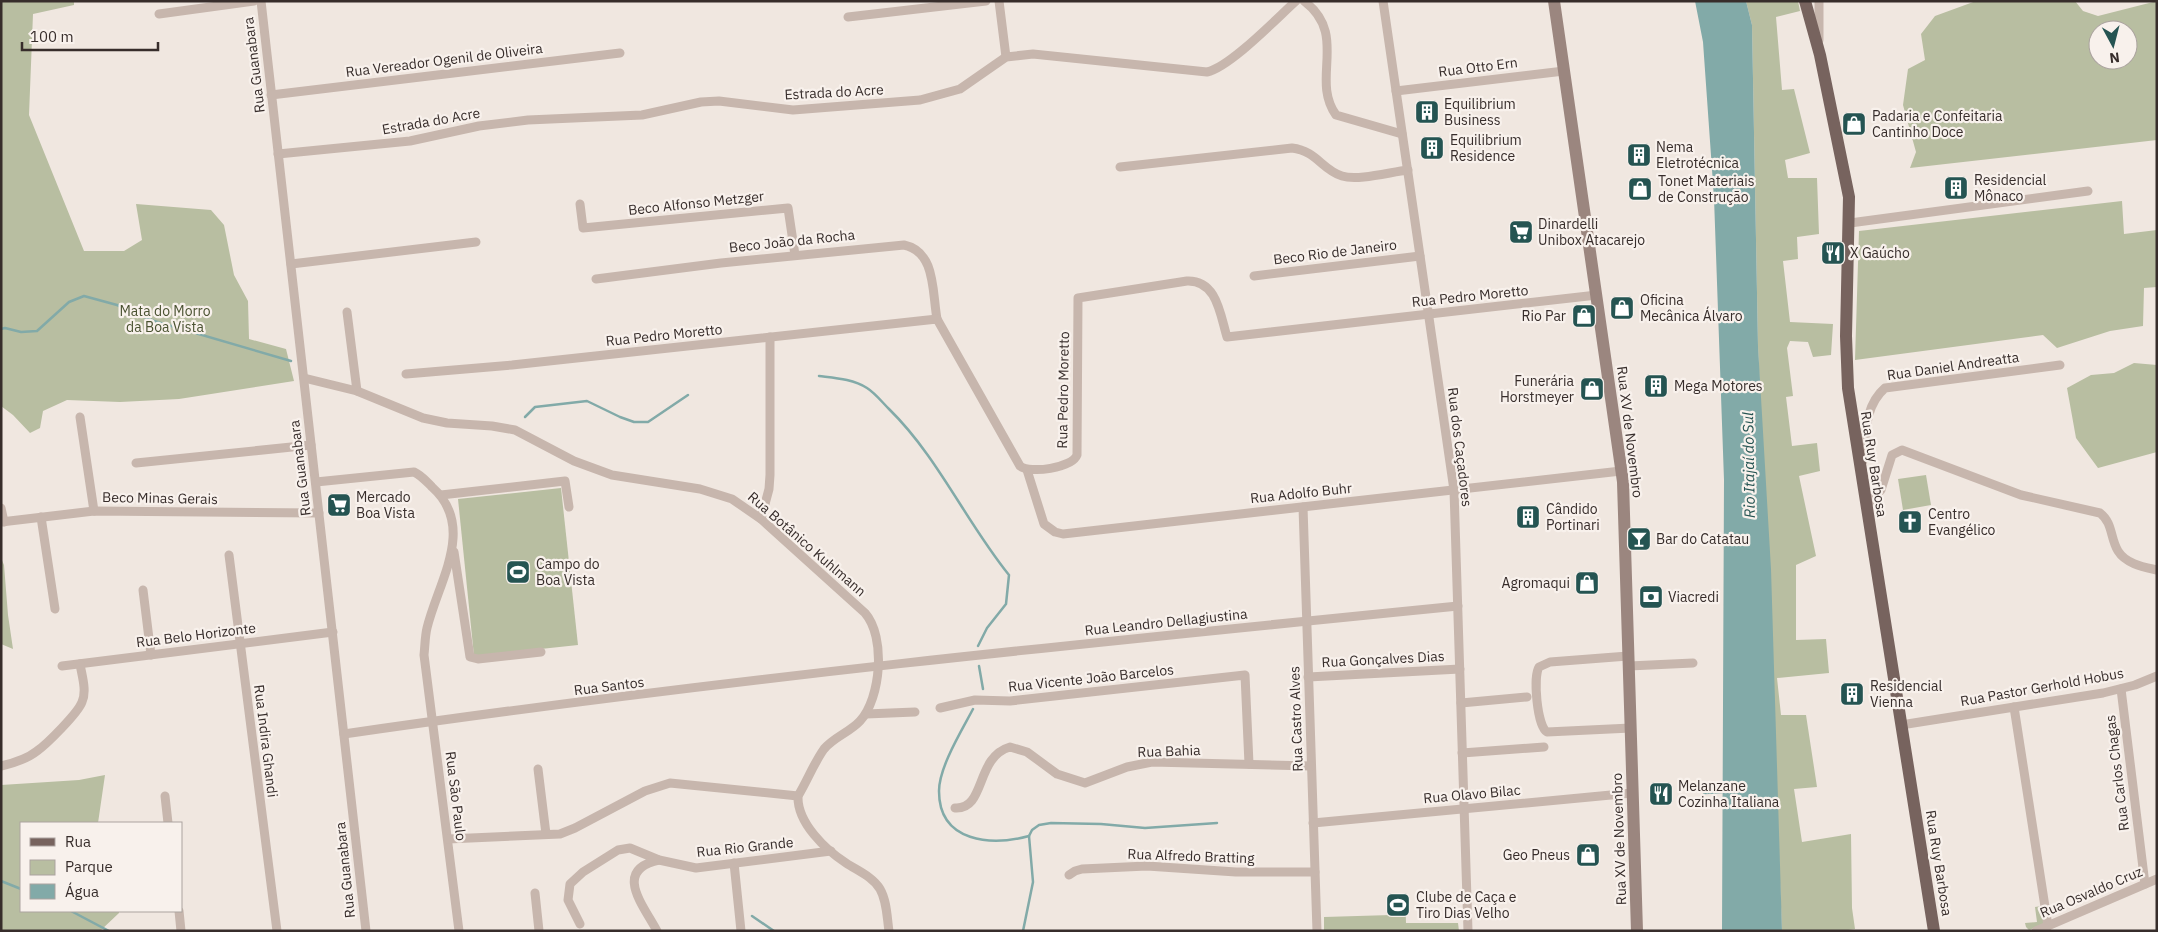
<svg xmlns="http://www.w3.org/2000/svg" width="2158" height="932" viewBox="0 0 2158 932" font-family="'IBM Plex Sans',sans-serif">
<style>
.green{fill:#b8bea1;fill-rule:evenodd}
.water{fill:#82aaa8}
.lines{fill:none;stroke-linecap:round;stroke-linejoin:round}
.stream{stroke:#82aaa8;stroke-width:2.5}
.street{stroke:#c7b6ad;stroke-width:9}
.secondary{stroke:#9b867f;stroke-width:12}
.primary{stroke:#77635e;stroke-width:12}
.labels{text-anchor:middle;stroke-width:4.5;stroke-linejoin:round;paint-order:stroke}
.street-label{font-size:14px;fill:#372d2b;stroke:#f8f1ec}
.poi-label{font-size:14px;fill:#372d2b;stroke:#f8f1ec;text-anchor:start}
.park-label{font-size:14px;fill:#4a5231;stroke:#f8f1ec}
.water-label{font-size:15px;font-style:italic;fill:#255452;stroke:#f8f1ec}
</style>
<rect width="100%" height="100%" fill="#f0e7e0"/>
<g class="green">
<polygon points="1,1 74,1 74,5 33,14 29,115 84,251 124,251 142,240 136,204 211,210 224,225 234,275 248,301 249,339 286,349 294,381 179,399 120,402 67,400 43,411 40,428 30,433 13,415 1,406"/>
<polygon points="1746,1 1798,1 1800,11 1776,17 1782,90 1794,89 1810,153 1785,160 1788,178 1817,178 1819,234 1797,237 1798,259 1783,261 1790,322 1833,324 1831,355 1813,357 1808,342 1790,341 1787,348 1793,396 1786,397 1792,446 1817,443 1820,471 1799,476 1816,556 1796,565 1796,640 1826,639 1829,673 1777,678 1781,715 1806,715 1817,787 1794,789 1802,842 1851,834 1852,908 1855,929 1842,931 1782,931 1758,346 1752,25"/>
<path d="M1976 1H2075L2083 11 2098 16 2157 1V140L1910 168 1916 152 1903 105 1908 69 1925 60 1921 34 1935 16ZM2098 30H2128V60H2098Z"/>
<polygon points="2122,201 2124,234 2157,230 2157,287 2144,288 2143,326 2110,331 2057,348 2043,335 1855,360 1859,231"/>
<polygon points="2134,363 2157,365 2157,452 2098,468 2076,438 2067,388 2091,375 2114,373"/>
<polygon points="1926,475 1931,505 1903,510 1898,479"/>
<polygon points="561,488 578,645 474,656 458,499"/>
<polygon points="1,558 4,565 8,615 13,649 1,644"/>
<polygon points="105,775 98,823 21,823 21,911 119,911 119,913 100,931 1,931 1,785 79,780"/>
<polygon points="1405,893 1406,923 1458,923 1459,931 1324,931 1324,917 1391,915 1391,894"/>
<polygon points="2042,906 2044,924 2029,930 2026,927 2025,923 2037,922 2035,907"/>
</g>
<polygon class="water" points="1695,1 1746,1 1752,25 1758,346 1771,569 1782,931 1722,931 1724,480 1714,198 1703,42"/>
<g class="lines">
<g class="stream">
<polyline points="1,329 5,328 21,332 37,331 69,302 84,296 117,305 154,321 291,361"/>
<path d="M819 376C835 378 853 379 867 388 875 393 882 402 889 409 938 457 966 522 1009 575L1006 604 987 628 978 646"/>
<polyline points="525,417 535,407 587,401 620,417 634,422 648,422 688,395"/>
<polyline points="979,666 983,689"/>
<path d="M973 709C962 730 939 767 939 791 939 843 992 846 1029 836"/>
<polyline points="1704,793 1725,792"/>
<polyline points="1,881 21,889"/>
<polyline points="71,911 109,931"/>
<polyline points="752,916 774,931"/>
<polyline points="1023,931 1033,882 1029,836 1032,830 1039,825 1051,823 1101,824 1145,828 1217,823"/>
</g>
<g class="street">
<polyline points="261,1 366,931"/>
<polyline points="999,1 1006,57"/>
<path d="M1304 1C1349 35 1310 79 1336 115L1402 134"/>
<polyline points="1383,1 1454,490 1468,931"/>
<polyline points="1819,1 1819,40"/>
<polyline points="159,14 254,1"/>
<polyline points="848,17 986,1"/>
<polyline points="1396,91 1564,71"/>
<polyline points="271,95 620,53"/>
<path d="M278 154 410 141 479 126 528 120 642 115 701 102 719 101 793 110 920 100 960 89 1006 57 1033 54 1207 72C1230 67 1276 19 1296 1"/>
<path d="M1120 167 1292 148C1317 151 1322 170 1342 176 1358 181 1390 172 1408 170"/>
<polyline points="580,204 583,228 788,208 795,255"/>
<polyline points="1850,223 2088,191"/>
<polyline points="291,264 476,242"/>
<polyline points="1254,276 1420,256"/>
<path d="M596 279 721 263 904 245C936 252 932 291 937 319"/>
<polyline points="347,312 357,391"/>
<path d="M406 374 512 365 937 319 1020 466C1030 474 1072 468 1077 455L1078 298 1187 281C1217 280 1220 314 1227 337L1597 295"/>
<path d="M304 378 357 391 423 418 447 423 492 426 515 430 574 461 612 475 700 489 732 499 761 519 865 613C886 637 881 698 860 721 850 732 834 737 824 749 814 763 807 781 798 796 797 823 826 850 846 863 858 871 873 877 880 889 887 901 887 918 889 931"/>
<polyline points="80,417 94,511"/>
<path d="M1863 461C1866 435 1864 406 1885 388L2060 365"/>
<polyline points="136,463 311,445"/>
<polyline points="1027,470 1044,524 1055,532 1063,534 1621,471"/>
<path d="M316 482 414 472C421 475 426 481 432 487 477 527 438 582 427 628 425 636 425 646 424 655L459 931"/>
<polyline points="441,495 565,481 569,507"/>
<path d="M1866 506 1881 490 1892 455 1902 450 2021 495 2100 513C2113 523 2110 538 2118 551 2126 564 2144 567 2157 570"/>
<polyline points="1303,507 1317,931"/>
<polyline points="1,508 4,522"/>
<polyline points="41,517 55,609"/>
<polyline points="761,519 769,489 770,475 770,337"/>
<polyline points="1,522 94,511 319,513"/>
<polyline points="454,552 470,657 478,659 541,652"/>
<polyline points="229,555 277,931"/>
<polyline points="143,590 151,655"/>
<path d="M1628 656 1550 662 1539 667C1533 677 1537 726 1547 732L1631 728"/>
<polyline points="62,666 333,632"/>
<polyline points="1629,666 1693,663"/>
<polyline points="1308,677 1460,669"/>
<polyline points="2121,689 2145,884"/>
<polyline points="1461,703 1527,697"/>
<polyline points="2014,707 2048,926"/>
<polyline points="940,708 975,700 1010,701 1245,675 1249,764"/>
<polyline points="866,714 915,712"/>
<polyline points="1901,725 2103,693 2135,685 2157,676"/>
<path d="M344 734C714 680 1086 643 1458 606"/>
<polyline points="1462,753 1544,747"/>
<path d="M1 766C14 763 27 759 37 751 47 744 78 713 82 702 87 691 82 676 80 664"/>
<polyline points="538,769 546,834"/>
<polyline points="165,796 168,823"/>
<path d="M955 808C986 810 975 757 1010 747L1027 752 1057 774 1085 783 1127 767 1152 762 1311 766"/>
<polyline points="1313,823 1632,793"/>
<polyline points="448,839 560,834 575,828 645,791 670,783 798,796"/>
<polyline points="734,863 741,931"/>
<polyline points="1069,875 1075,871 1082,869 1147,866 1236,872 1315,872"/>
<polyline points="535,893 539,931"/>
<polyline points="179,911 181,931"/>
<polyline points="580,924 568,900 570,884 583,872 618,850 630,848 659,860 696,868 831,851"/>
<path d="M657 931C644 906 612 870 659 860"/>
<polyline points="2036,931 2157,879"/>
</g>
<polyline class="secondary" points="1554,1 1623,482 1637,931"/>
<polyline class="primary" points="1805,1 1820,55 1849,197 1846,336 1848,388 1934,931"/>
</g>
<defs>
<symbol id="building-square" viewBox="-11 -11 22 22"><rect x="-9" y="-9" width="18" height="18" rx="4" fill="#255452" stroke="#f8f1ec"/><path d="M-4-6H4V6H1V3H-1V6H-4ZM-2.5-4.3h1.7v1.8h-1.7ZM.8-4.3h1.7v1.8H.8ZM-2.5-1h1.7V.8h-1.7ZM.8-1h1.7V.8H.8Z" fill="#fff"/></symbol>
<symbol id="shop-square" viewBox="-11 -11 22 22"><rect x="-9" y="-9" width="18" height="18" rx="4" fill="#255452" stroke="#f8f1ec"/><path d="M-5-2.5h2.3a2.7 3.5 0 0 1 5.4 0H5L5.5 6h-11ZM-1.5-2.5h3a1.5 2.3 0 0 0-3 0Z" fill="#fff"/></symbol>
<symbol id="supermarket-square" viewBox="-11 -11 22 22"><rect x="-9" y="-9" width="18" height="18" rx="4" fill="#255452" stroke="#f8f1ec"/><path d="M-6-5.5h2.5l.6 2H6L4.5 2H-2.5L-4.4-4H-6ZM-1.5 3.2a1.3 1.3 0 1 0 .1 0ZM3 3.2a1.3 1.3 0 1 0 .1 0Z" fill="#fff"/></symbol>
<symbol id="restaurant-square" viewBox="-11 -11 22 22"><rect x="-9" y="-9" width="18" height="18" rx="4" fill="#255452" stroke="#f8f1ec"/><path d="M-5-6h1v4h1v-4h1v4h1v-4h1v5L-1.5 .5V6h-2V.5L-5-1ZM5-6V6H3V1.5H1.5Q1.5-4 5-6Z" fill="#fff"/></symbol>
<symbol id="church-square" viewBox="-11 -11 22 22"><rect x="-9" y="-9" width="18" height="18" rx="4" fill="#255452" stroke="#f8f1ec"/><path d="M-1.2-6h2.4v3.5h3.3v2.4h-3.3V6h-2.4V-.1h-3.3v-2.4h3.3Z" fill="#fff"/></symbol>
<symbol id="bar-square" viewBox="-11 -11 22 22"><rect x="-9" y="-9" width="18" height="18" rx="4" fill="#255452" stroke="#f8f1ec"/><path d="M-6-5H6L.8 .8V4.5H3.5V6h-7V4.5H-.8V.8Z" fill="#fff"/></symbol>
<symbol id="stadium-square" viewBox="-11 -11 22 22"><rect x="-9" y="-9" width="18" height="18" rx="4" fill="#255452" stroke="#f8f1ec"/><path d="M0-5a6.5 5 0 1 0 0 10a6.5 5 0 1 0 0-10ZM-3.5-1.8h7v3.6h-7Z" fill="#fff"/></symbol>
<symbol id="bank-square" viewBox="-11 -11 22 22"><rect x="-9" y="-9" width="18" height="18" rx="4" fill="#255452" stroke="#f8f1ec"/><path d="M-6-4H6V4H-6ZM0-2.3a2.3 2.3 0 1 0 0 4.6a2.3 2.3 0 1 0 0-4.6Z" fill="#fff"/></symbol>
</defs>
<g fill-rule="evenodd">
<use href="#building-square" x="1413" y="98" width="28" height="28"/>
<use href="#shop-square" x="1840" y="110" width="28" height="28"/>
<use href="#building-square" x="1418" y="134" width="28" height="28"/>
<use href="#building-square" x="1625" y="141" width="28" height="28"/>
<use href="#building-square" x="1942" y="174" width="28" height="28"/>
<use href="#shop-square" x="1626" y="175" width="28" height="28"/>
<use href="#supermarket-square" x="1507" y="218" width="28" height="28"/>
<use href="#restaurant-square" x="1819" y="239" width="28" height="28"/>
<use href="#shop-square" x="1608" y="294" width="28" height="28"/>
<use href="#shop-square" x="1570" y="302" width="28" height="28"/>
<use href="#building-square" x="1642" y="372" width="28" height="28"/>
<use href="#shop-square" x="1578" y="375" width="28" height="28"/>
<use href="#supermarket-square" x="325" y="491" width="28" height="28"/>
<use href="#building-square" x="1514" y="503" width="28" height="28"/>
<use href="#church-square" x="1896" y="508" width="28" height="28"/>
<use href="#bar-square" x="1625" y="525" width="28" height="28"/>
<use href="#stadium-square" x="504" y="558" width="28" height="28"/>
<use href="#shop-square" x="1573" y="569" width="28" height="28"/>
<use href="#bank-square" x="1637" y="583" width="28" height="28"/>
<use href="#building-square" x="1838" y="680" width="28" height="28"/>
<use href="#restaurant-square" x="1647" y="780" width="28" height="28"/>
<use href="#shop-square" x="1574" y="841" width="28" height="28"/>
<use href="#stadium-square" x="1384" y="891" width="28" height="28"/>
</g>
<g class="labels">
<g class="street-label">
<text transform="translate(444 60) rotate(-7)" y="5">Rua Vereador Ogenil de Oliveira</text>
<text transform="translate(254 65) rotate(-97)" y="5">Rua Guanabara</text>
<text transform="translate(1478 67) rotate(-7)" y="5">Rua Otto Ern</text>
<text transform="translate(834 92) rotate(-3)" y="5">Estrada do Acre</text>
<text transform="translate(431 121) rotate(-10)" y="5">Estrada do Acre</text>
<text transform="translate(696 203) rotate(-6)" y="5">Beco Alfonso Metzger</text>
<text transform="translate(792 241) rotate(-6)" y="5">Beco João da Rocha</text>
<text transform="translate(1335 252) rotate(-7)" y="5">Beco Rio de Janeiro</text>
<text transform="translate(1470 296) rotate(-6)" y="5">Rua Pedro Moretto</text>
<text transform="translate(664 335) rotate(-6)" y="5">Rua Pedro Moretto</text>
<text transform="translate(1953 366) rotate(-8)" y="5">Rua Daniel Andreatta</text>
<text transform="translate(1063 390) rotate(-89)" y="5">Rua Pedro Moretto</text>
<text transform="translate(1630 432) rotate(83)" y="5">Rua XV de Novembro</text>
<text transform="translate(1460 447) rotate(83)" y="5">Rua dos Caçadores</text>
<text transform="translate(1874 464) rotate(81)" y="5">Rua Ruy Barbosa</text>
<text transform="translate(300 468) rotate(-97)" y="5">Rua Guanabara</text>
<text transform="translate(1301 493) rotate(-6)" y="5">Rua Adolfo Buhr</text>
<text transform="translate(160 498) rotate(1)" y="5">Beco Minas Gerais</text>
<text transform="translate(807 544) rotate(41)" y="5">Rua Botânico Kuhlmann</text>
<text transform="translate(1166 622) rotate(-6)" y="5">Rua Leandro Dellagiustina</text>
<text transform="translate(196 635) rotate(-7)" y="5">Rua Belo Horizonte</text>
<text transform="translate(1383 659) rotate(-3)" y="5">Rua Gonçalves Dias</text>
<text transform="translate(1091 678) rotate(-6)" y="5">Rua Vicente João Barcelos</text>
<text transform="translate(609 686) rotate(-7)" y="5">Rua Santos</text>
<text transform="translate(2042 687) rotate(-10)" y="5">Rua Pastor Gerhold Hobus</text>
<text transform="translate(1296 719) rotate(-92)" y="5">Rua Castro Alves</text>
<text transform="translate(266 741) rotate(83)" y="5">Rua Indira Ghandi</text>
<text transform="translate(1169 751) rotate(-2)" y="5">Rua Bahia</text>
<text transform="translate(2117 773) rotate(-97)" y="5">Rua Carlos Chagas</text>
<text transform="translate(1472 794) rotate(-5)" y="5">Rua Olavo Bilac</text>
<text transform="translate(456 796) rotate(83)" y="5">Rua São Paulo</text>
<text transform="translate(1619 839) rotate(-92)" y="5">Rua XV de Novembro</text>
<text transform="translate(745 847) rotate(-6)" y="5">Rua Rio Grande</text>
<text transform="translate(1191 856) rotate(2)" y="5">Rua Alfredo Bratting</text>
<text transform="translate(1939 863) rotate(81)" y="5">Rua Ruy Barbosa</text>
<text transform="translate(345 870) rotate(-96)" y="5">Rua Guanabara</text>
<text transform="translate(2091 892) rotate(-23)" y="5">Rua Osvaldo Cruz</text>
</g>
<g class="poi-label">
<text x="1444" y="109">Equilibrium<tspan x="1444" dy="16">Business</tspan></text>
<text x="1872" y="121">Padaria e Confeitaria<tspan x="1872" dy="16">Cantinho Doce</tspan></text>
<text x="1450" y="145">Equilibrium<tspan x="1450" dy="16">Residence</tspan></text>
<text x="1656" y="152">Nema<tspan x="1656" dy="16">Eletrotécnica</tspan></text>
<text x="1974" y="185">Residencial<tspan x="1974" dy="16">Mônaco</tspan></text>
<text x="1658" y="186">Tonet Materiais<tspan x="1658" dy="16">de Construção</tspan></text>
<text x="1538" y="229">Dinardelli<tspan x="1538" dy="16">Unibox Atacarejo</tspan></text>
<text x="1850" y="258">X Gaúcho</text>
<text x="1640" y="305">Oficina<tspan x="1640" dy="16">Mecânica Álvaro</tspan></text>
<text x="1566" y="321" text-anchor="end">Rio Par</text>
<text x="1574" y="386" text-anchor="end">Funerária<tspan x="1574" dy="16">Horstmeyer</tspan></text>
<text x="1674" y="391">Mega Motores</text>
<text x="356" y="502">Mercado<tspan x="356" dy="16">Boa Vista</tspan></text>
<text x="1546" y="514">Cândido<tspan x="1546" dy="16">Portinari</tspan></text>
<text x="1928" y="519">Centro<tspan x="1928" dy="16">Evangélico</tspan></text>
<text x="1656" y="544">Bar do Catatau</text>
<text x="536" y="569">Campo do<tspan x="536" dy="16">Boa Vista</tspan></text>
<text x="1570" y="588" text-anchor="end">Agromaqui</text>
<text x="1668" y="602">Viacredi</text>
<text x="1870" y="691">Residencial<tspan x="1870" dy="16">Vienna</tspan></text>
<text x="1678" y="791">Melanzane<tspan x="1678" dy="16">Cozinha Italiana</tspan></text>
<text x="1570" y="860" text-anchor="end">Geo Pneus</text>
<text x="1416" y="902">Clube de Caça e<tspan x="1416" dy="16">Tiro Dias Velho</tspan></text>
</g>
<g class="park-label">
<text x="165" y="316">Mata do Morro<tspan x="165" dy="16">da Boa Vista</tspan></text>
</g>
<g class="water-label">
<text transform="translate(1749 465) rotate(-91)" y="5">Rio Itajaí do Sul</text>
</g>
</g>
<rect width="2158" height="932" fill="none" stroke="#372d2b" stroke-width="5"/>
<rect x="20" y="822" width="162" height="90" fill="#f8f1ec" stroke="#aba39f"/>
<rect x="30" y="838" width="25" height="8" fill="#77635e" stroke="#aba39f"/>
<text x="65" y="847" font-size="15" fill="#372d2b">Rua</text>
<rect x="30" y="860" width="25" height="15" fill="#b8bea1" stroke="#aba39f"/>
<text x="65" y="872" font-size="15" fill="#372d2b">Parque</text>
<rect x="30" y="884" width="25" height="15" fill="#82aaa8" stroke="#aba39f"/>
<text x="65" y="897" font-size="15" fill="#372d2b">Água</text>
<g transform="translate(2113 45) rotate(173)"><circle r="24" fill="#f8f1ec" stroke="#aba39f"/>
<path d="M0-4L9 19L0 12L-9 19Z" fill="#255452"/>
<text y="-8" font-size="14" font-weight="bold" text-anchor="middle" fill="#372d2b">N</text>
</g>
<path d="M22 42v8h136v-8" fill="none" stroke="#372d2b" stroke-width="2.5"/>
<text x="30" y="42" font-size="15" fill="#372d2b" stroke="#f8f1ec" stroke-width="4" paint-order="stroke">100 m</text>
</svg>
